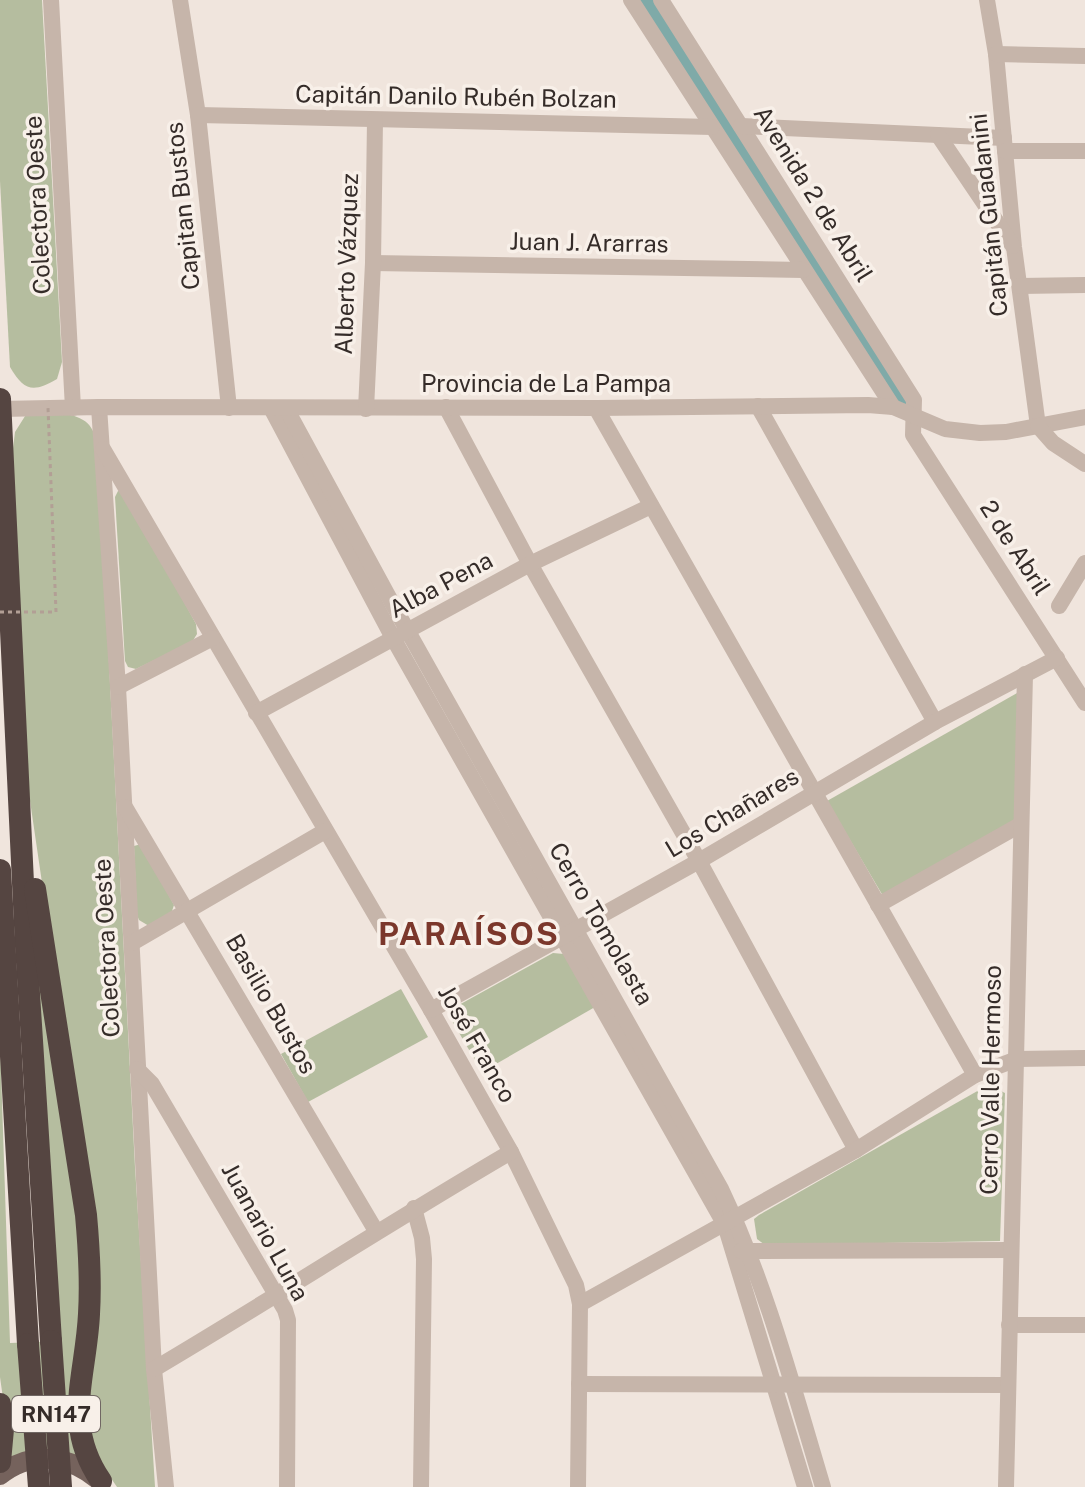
<svg xmlns="http://www.w3.org/2000/svg" width="1085" height="1487" viewBox="0 0 1085 1487" font-family="'Public Sans',sans-serif">
<style>
.green{fill:#b5bd9f}
.lines{fill:none;stroke-linecap:round;stroke-linejoin:round}
.canal{stroke:#7faaa8;stroke-width:16}
.minor{stroke:#c6b5aa;stroke-width:16}
.major{stroke:#75625c;stroke-width:20}
.highway{stroke:#554541;stroke-width:22}
.path-bridge{stroke:#b29f95;stroke-width:3;stroke-dasharray:4 4;stroke-linecap:butt}
.highway-bridge{stroke:#554541;stroke-width:22}
.labels{text-anchor:middle;stroke-width:7;stroke-linejoin:round;paint-order:stroke}
.shield{fill:#f8f0e9;stroke:#706763;stroke-width:2}
.shield-label{font-size:22px;font-weight:bold;fill:#352c29}
.street-label{font-size:24px;fill:#352c29;stroke:#f8f0e9}
.district-label{font-size:32px;font-weight:bold;letter-spacing:2px;fill:#7b372b;stroke:#f8f0e9}
</style>
<rect width="100%" height="100%" fill="#f0e5dd"/>
<g class="green">
<path d="M0 0H42L62 362 57 379C33 393 24 391 10 367L0 181Z"/>
<polygon points="639,0 654,0 909,399 900,405"/>
<path d="M27 413C48 413 83 409 93 431 96 437 96 445 98 451L135 1167 155 1487H117L93 1452 81 1426 94 1310 73 1094 29 794 12 456 15 432Z"/>
<polygon points="118,491 125,492 196,624 197,634 192,642 136,669 128,667 125,661 115,497"/>
<polygon points="1019,692 1017,820 883,896 827,801"/>
<polygon points="141,844 174,905 171,914 149,926 139,920 137,915 134,846"/>
<polygon points="553,953 564,954 595,1007 482,1072 451,1019 457,1006"/>
<polygon points="35,963 44,969 79,1216 83,1461 5,1462 8,1434 0,1377 0,1040 10,1343 60,1341"/>
<polygon points="401,989 428,1037 308,1102 281,1054"/>
<polygon points="988,1085 1005,1093 1000,1241 765,1245 757,1239 754,1219 759,1215"/>
</g>
<g class="lines">
<polyline class="canal" points="647,0 903,404"/>
<g class="minor">
<polyline points="51,0 73,408"/>
<polyline points="180,0 198,115 229,408"/>
<polyline points="631,0 893,407"/>
<polyline points="661,0 914,400 913,435 1085,703"/>
<polyline points="987,0 996,54 1014,247 1038,426"/>
<polyline points="996,54 1085,56"/>
<polyline points="198,115 712,127"/>
<polyline points="741,126 1004,138"/>
<polyline points="938,135 1013,246"/>
<polyline points="1005,151 1085,151"/>
<polyline points="373,263 803,270"/>
<polyline points="1020,286 1085,285"/>
<polyline points="758,406 935,722"/>
<polyline points="99,407 118,687 154,1369 166,1487"/>
<polyline points="446,407 530,564 699,861 856,1150"/>
<polyline points="271,408 393,638 725,1225 805,1487"/>
<path d="M286 408 392 603 721 1189C766 1284 793 1387 823 1487"/>
<polyline points="596,408 975,1075"/>
<polyline points="1,409 99,407 596,408 868,405 893,407 945,429 980,433 1006,432 1085,417"/>
<polyline points="366,409 373,263 375,120"/>
<polyline points="1038,426 1053,443 1085,464"/>
<polyline points="103,449 431,1010 511,1152 576,1285 580,1304 578,1487"/>
<polyline points="1059,606 1085,563"/>
<polyline points="118,687 213,638"/>
<polyline points="256,713 530,564 651,506"/>
<polyline points="125,807 376,1231"/>
<polyline points="878,905 1020,825"/>
<polyline points="132,943 325,831"/>
<polyline points="431,1010 699,861 935,722 1057,658"/>
<polyline points="137,1069 152,1084 285,1310 288,1320 287,1487"/>
<polyline points="414,1208 422,1238 424,1259 421,1487"/>
<polyline points="741,1251 1011,1250"/>
<polyline points="580,1304 856,1150 975,1075 1017,1059 1085,1058"/>
<polyline points="1009,1325 1085,1325"/>
<path d="M154 1369C274 1298 391 1222 511 1152"/>
<polyline points="579,1384 1007,1385"/>
<polyline points="1006,1487 1025,674"/>
</g>
<path class="major" d="M0 1475C32 1449 72 1456 101 1482"/>
<g class="highway">
<polyline points="0,399 26,946 51,1341"/>
<polyline points="0,870 28,1344"/>
<path d="M35 889 86 1215C89 1248 91 1281 89 1314 86 1377 62 1424 101 1481"/>
<polyline points="0,1404 3,1429 0,1462"/>
</g>
<polyline class="path-bridge" points="0,612 56,612 48,408"/>
<g class="highway-bridge">
<polyline points="51,1341 61,1487"/>
<polyline points="28,1344 39,1487"/>
</g>
</g>
<g class="labels">
<rect class="shield" x="12" y="1396" width="88" height="36" rx="6"/>
<g class="shield-label">
<text x="56" y="1422">RN147</text>
</g>
<g class="street-label">
<text transform="translate(456 97) rotate(1)" y="8">Capitán Danilo Rubén Bolzan</text>
<text transform="translate(813 194) rotate(58)" y="8">Avenida 2 de Abril</text>
<text transform="translate(38 205) rotate(-93)" y="8">Colectora Oeste</text>
<text transform="translate(183 206) rotate(-96)" y="8">Capitan Bustos</text>
<text transform="translate(989 215) rotate(-96)" y="8">Capitán Guadanini</text>
<text transform="translate(589 243) rotate(1)" y="8">Juan J. Ararras</text>
<text transform="translate(347 264) rotate(-88)" y="8">Alberto Vázquez</text>
<text x="546" y="392">Provincia de La Pampa</text>
<text transform="translate(1015 548) rotate(57)" y="8">2 de Abril</text>
<text transform="translate(441 585) rotate(-28)" y="8">Alba Pena</text>
<text transform="translate(732 813) rotate(-31)" y="8">Los Chañares</text>
<text transform="translate(601 924) rotate(60)" y="8">Cerro Tomolasta</text>
<text transform="translate(107 948) rotate(-93)" y="8">Colectora Oeste</text>
<text transform="translate(271 1004) rotate(60)" y="8">Basilio Bustos</text>
<text transform="translate(477 1044) rotate(60)" y="8">José Franco</text>
<text transform="translate(991 1080) rotate(-89)" y="8">Cerro Valle Hermoso</text>
<text transform="translate(265 1232) rotate(61)" y="8">Juanario Luna</text>
</g>
<g class="district-label">
<text x="469" y="945">PARAÍSOS</text>
</g>
</g>
</svg>
